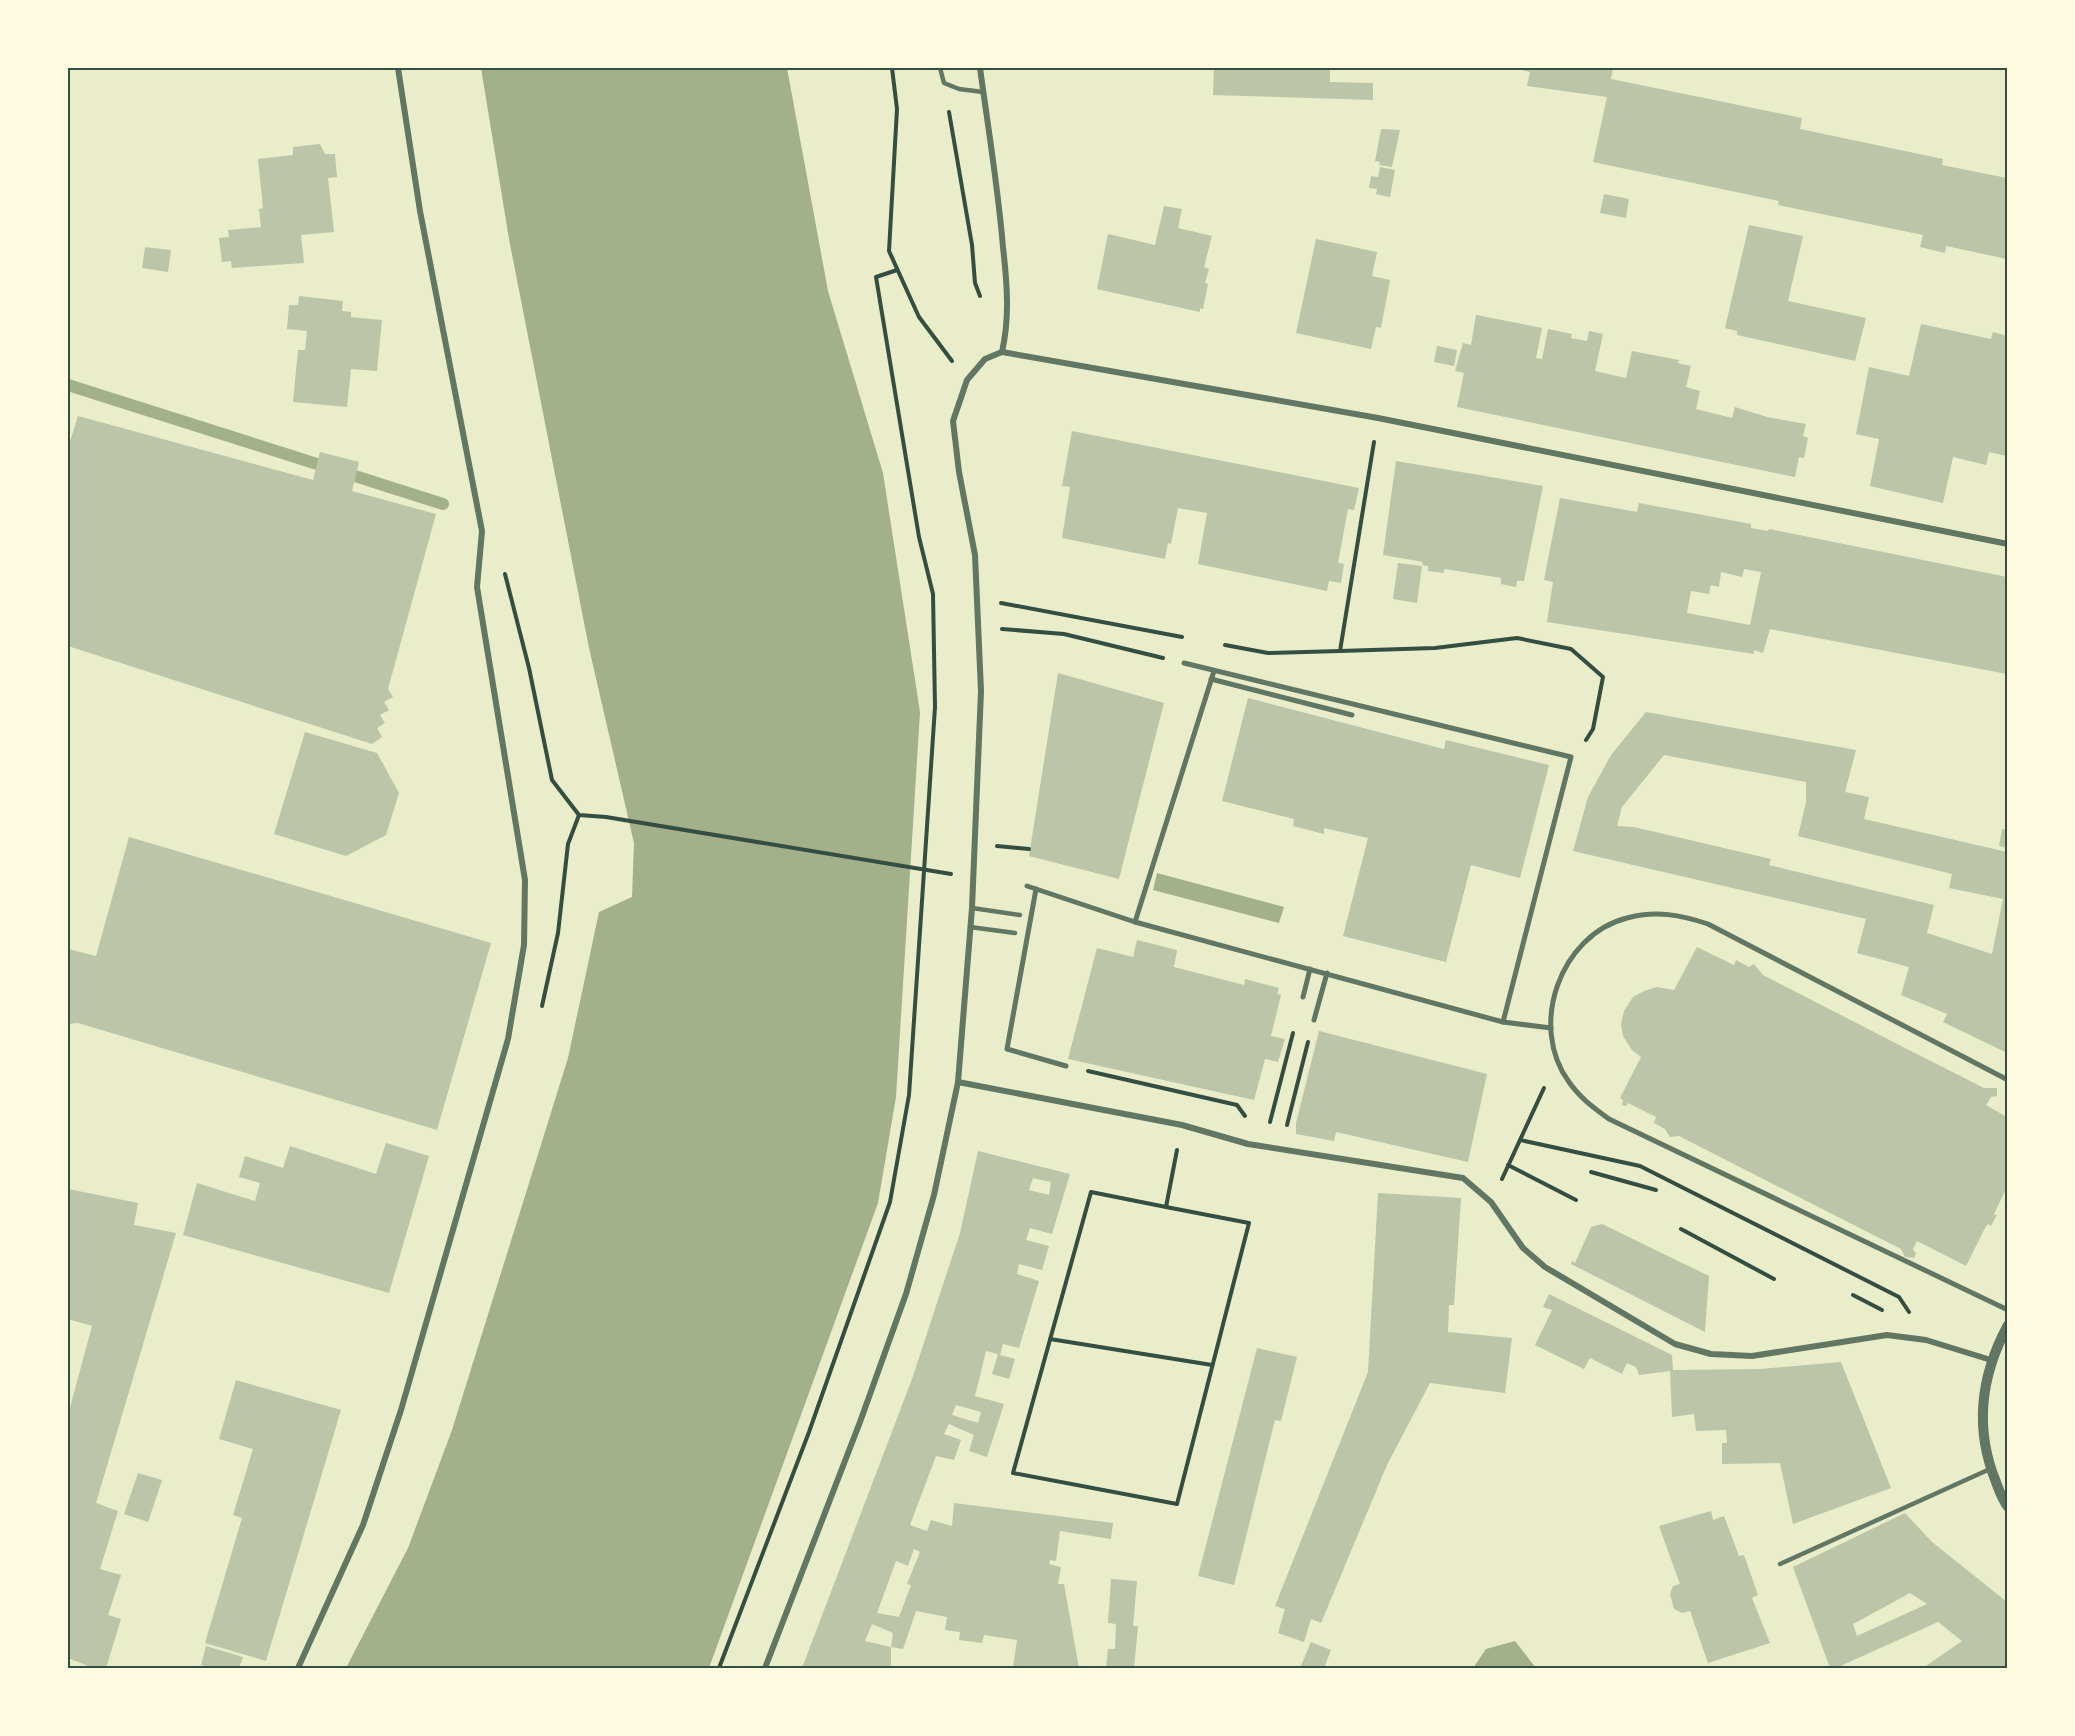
<svg xmlns="http://www.w3.org/2000/svg" width="2075" height="1736" viewBox="0 0 2075 1736" font-family="Jost,sans-serif">
<style>
.water{fill:#a3b18a}
.lines{fill:none;stroke-linecap:round;stroke-linejoin:round}
.stream{stroke:#a3b18a;stroke-width:12}
.building{fill:#bcc5a7;fill-rule:evenodd}
.path{stroke:#344e41;stroke-width:4}
.service{stroke:#617663;stroke-width:4.5}
.pedestrian{stroke:#617663;stroke-width:5}
.minor{stroke:#617663;stroke-width:6}
.tertiary{stroke:#617663;stroke-width:10}
.neatline{fill:none;stroke:#344e41;stroke-width:2}
</style>
<rect width="100%" height="100%" fill="#e9edc9"/>
<g class="water">
<polygon points="481,68 787,68 828,291 883,473 920,712 896,1097 878,1203 709,1668 346,1668 408,1548 452,1430 568,1058 599,912 632,897 634,843 589,648 509,239"/>
<polygon points="1157,873 1284,907 1279,923 1153,890"/>
<polygon points="1515,1641 1536,1668 1473,1668 1486,1649"/>
</g>
<g class="lines">
<polyline class="stream" points="68,385 443,504"/>
</g>
<g class="building">
<polygon points="1214,68 1330,69 1330,82 1373,83 1373,100 1213,95"/>
<polygon points="1512,68 1613,68 1611,79 1802,118 1800,129 1943,159 1942,165 2007,178 2007,259 1946,246 1945,253 1920,247 1923,235 1778,205 1779,201 1593,162 1607,97 1527,86 1530,72"/>
<polygon points="1381,129 1400,130 1392,167 1379,165 1380,162 1375,161"/>
<polygon points="320,144 325,154 335,154 337,177 328,178 334,232 301,235 304,263 232,268 231,261 222,262 219,238 229,237 228,230 261,227 259,209 263,208 258,159 293,155 293,147"/>
<polygon points="1380,167 1395,170 1390,197 1376,194 1377,189 1369,188 1371,176 1378,177"/>
<polygon points="1604,194 1629,199 1626,218 1600,213"/>
<polygon points="1164,206 1182,209 1178,228 1212,236 1204,267 1209,269 1205,283 1208,284 1203,309 1200,308 1200,312 1097,289 1108,234 1155,245"/>
<polygon points="1749,225 1803,236 1788,301 1866,318 1855,361 1737,335 1737,331 1725,328"/>
<polygon points="1316,239 1377,252 1372,276 1390,280 1381,328 1376,327 1371,349 1296,333"/>
<polygon points="145,247 171,250 168,272 142,268"/>
<polygon points="299,296 343,301 342,311 351,312 351,317 382,320 377,371 351,369 347,407 293,402 298,350 305,350 307,331 287,329 289,305 298,305"/>
<polygon points="1476,315 1542,328 1536,358 1542,359 1548,329 1572,334 1571,338 1587,341 1589,331 1603,334 1595,371 1626,378 1632,351 1679,360 1678,363 1691,366 1686,387 1700,391 1696,409 1732,418 1735,407 1767,417 1806,424 1803,436 1808,438 1804,458 1799,457 1795,477 1457,407 1464,373 1455,371 1463,343 1471,345"/>
<polygon points="1921,324 1991,339 1993,332 2007,336 2007,456 1989,452 1986,465 1953,457 1943,503 1870,486 1879,439 1856,434 1869,367 1909,376"/>
<polygon points="1437,346 1457,350 1454,366 1434,362"/>
<polygon points="78,416 313,480 320,452 359,462 352,491 436,514 388,689 393,697 384,702 389,710 380,715 385,723 377,728 382,737 372,744 68,646 68,448"/>
<polygon points="1072,431 1359,488 1354,510 1348,509 1338,563 1344,564 1341,583 1329,581 1327,591 1198,564 1207,513 1178,508 1171,544 1168,543 1165,559 1062,538 1070,487 1062,486"/>
<polygon points="1396,461 1543,486 1524,581 1517,581 1516,587 1501,584 1501,578 1445,569 1443,573 1428,571 1428,566 1422,565 1423,562 1383,555"/>
<path d="M1560 498 1637 512 1639 503 1751 524V528L1768 531 1769 529 2007 577V674L1770 629 1763 653 1754 650V654L1547 622 1553 582 1544 580ZM1744 569 1761 572 1750 625 1687 613 1691 591 1709 594 1711 585 1719 587 1721 572 1742 577Z"/>
<polygon points="1398,563 1422,566 1417,603 1393,599"/>
<polygon points="1058,673 1164,703 1119,879 1029,856"/>
<polygon points="1248,698 1444,749 1446,740 1549,765 1520,878 1471,865 1446,962 1343,936 1368,838 1324,828 1324,834 1293,826 1294,819 1222,801"/>
<path d="M1646 712 1856 750 1845 792 1869 797 1864 819 2007 852V1053L1943 1022 1947 1014 1901 995 1909 967 1857 953 1866 919 1573 851 1588 797 1611 755ZM1664 755 1806 782V802L1798 836 1952 874 1949 888 2003 899 1992 954 1927 933 1934 905 1769 865 1771 859 1634 827 1617 826 1622 807Z"/>
<polygon points="305,732 377,753 399,793 386,835 346,856 274,834"/>
<polygon points="2002,829 2007,830 2007,848 1999,846"/>
<polygon points="129,837 491,943 437,1130 78,1023 68,1024 68,949 96,956"/>
<polygon points="1137,940 1177,950 1174,967 1244,985 1245,979 1279,988 1277,994 1281,995 1271,1036 1285,1039 1278,1062 1265,1059 1254,1100 1068,1059 1097,948 1133,957"/>
<polygon points="1697,947 1734,965 1736,960 1749,967 1754,964 1763,975 1907,1049 1984,1088 1997,1088 1997,1096 1991,1097 1986,1105 2007,1117 2007,1187 1994,1214 1997,1215 1991,1226 1988,1224 1984,1230 1966,1266 1917,1241 1913,1249 1916,1254 1914,1258 1905,1257 1901,1249 1679,1136 1670,1137 1665,1129 1654,1123 1656,1117 1628,1103 1626,1106 1622,1105 1623,1100 1620,1098 1641,1057 1632,1050 1623,1036 1621,1024 1624,1011 1633,997 1644,991 1657,987 1674,990"/>
<polygon points="1319,1031 1487,1074 1468,1162 1336,1132 1334,1141 1296,1134 1296,1123"/>
<polygon points="386,1143 429,1156 389,1293 183,1235 197,1183 255,1201 260,1183 239,1177 245,1156 283,1168 290,1146 376,1174"/>
<path d="M978 1151 1070 1174 1052 1234 1030 1228 1026 1240 1049 1246 1042 1270 1019 1264 1017 1274 1039 1281 1019 1348 1003 1344 1000 1355 1015 1359 1009 1379 992 1374 998 1354 986 1351 975 1396 1004 1404 987 1457 969 1451 974 1435 949 1424 944 1434 961 1440 954 1460 936 1456 910 1525 927 1531 931 1520 952 1526 954 1503 1113 1523 1111 1539 1060 1531 1056 1561 1050 1560 1049 1564 1061 1567 1058 1584H1064L1079 1668H1013L1017 1640 984 1635 982 1643 959 1640 960 1632 945 1630 947 1617 916 1611 903 1649 891 1647 893 1633 872 1624 865 1641 891 1647V1668H802L912 1379 960 1233ZM1033 1178 1051 1182 1049 1195 1029 1190ZM956 1405 981 1412 978 1423 952 1415ZM914 1549 920 1552 907 1584 911 1585 899 1617 877 1613 896 1561 908 1566Z"/>
<polygon points="68,1189 138,1203 134,1225 176,1233 96,1503 118,1511 100,1569 121,1575 108,1615 121,1619 106,1668 93,1668 68,1658 68,1415 92,1326 68,1319"/>
<polygon points="1378,1193 1461,1198 1454,1305 1449,1305 1448,1332 1512,1338 1505,1393 1430,1383 1387,1465 1321,1623 1311,1619 1304,1642 1278,1633 1285,1609 1275,1606 1368,1372"/>
<polygon points="1602,1224 1709,1276 1705,1332 1571,1264 1572,1261 1575,1263 1591,1227"/>
<polygon points="1549,1294 1672,1355 1673,1370 1760,1369 1841,1362 1891,1488 1793,1524 1780,1463 1722,1464 1722,1443 1727,1443 1726,1430 1696,1431 1694,1414 1672,1417 1670,1371 1639,1375 1636,1367 1627,1363 1622,1374 1590,1358 1584,1369 1535,1345 1552,1310 1543,1307"/>
<polygon points="1257,1348 1297,1357 1281,1421 1275,1420 1234,1585 1198,1576"/>
<polygon points="236,1380 341,1410 266,1661 205,1643 242,1518 233,1515 253,1449 219,1439"/>
<polygon points="138,1473 162,1480 148,1522 124,1514"/>
<polygon points="1711,1511 1713,1520 1724,1516 1739,1556 1744,1555 1758,1595 1752,1598 1770,1643 1708,1663 1690,1611 1682,1613 1674,1609 1670,1594 1673,1586 1680,1584 1659,1526"/>
<path d="M1905 1513 1932 1542 2007 1602V1668H1923L1962 1641 1938 1622 1836 1668H1830L1793 1567ZM1910 1593 1927 1604 1857 1636 1853 1624Z"/>
<polygon points="1111,1579 1137,1581 1133,1626 1138,1626 1134,1668 1106,1668 1108,1649 1115,1649 1116,1624 1108,1623"/>
<polygon points="1311,1642 1331,1650 1324,1668 1300,1668"/>
<polygon points="206,1646 243,1657 239,1668 213,1668 201,1665"/>
</g>
<g class="lines">
<g class="path">
<polyline points="892,68 897,109 889,251 919,317 952,361"/>
<polyline points="949,112 972,245 975,283 980,296"/>
<polyline points="505,574 529,668 552,780 579,815 606,817 951,874"/>
<polyline points="1001,603 1182,637"/>
<polyline points="1002,629 1064,634 1163,658"/>
<polyline points="1225,645 1268,653 1340,651 1435,648 1517,638 1571,649 1603,677 1593,729 1586,740"/>
<polyline points="1340,651 1374,442"/>
<polyline points="997,846 1029,849"/>
<polyline points="542,1006 558,933 568,844 579,815"/>
<polyline points="1088,1071 1237,1105 1245,1116"/>
<polyline points="1270,1122 1293,1033"/>
<polyline points="1287,1125 1308,1042"/>
<polyline points="1520,1140 1640,1166 1899,1297 1909,1312"/>
<polyline points="1508,1165 1576,1200"/>
<polyline points="1591,1172 1656,1190"/>
<polyline points="1502,1179 1544,1088"/>
<polyline points="1166,1207 1249,1223 1177,1504 1013,1473 1091,1192 1166,1207 1177,1150"/>
<polyline points="1681,1229 1774,1279"/>
<polyline points="1853,1295 1882,1310"/>
<polyline points="1050,1339 1212,1365"/>
<polyline points="719,1668 809,1432 890,1202 909,1095 935,707 933,594 919,537 876,277 897,270"/>
</g>
<g class="service">
<polyline points="940,68 944,83 959,89 983,92"/>
<polyline points="972,908 1020,915"/>
<polyline points="970,927 1015,933"/>
<polyline points="1780,1564 1990,1469"/>
</g>
<g class="pedestrian">
<polyline points="1184,663 1571,757 1503,1022"/>
<polyline points="1211,679 1352,715"/>
<polyline points="1027,886 1135,922 1503,1022 1551,1028"/>
<polyline points="1036,889 1007,1049 1066,1066"/>
<polyline points="1135,922 1214,671"/>
<polyline points="1303,997 1310,969"/>
<polyline points="1314,1020 1327,973"/>
<path d="M2008 1080 1708 924C1681 915 1656 910 1627 918 1560 935 1528 1026 1569 1082 1580 1098 1594 1108 1609 1119L2008 1310"/>
</g>
<g class="minor">
<path d="M980 68C988 127 998 187 1003 247 1007 283 1010 317 1002 352"/>
<polyline points="958,1082 1182,1125 1248,1144 1463,1178 1491,1202 1523,1248 1545,1267 1675,1344 1711,1354 1752,1356 1887,1335 1926,1340 1991,1360"/>
<polyline points="298,1668 363,1525 401,1410 508,1039 524,945 525,880 477,587 482,531 420,211 398,68"/>
<polyline points="765,1668 860,1422 906,1294 934,1195 958,1082 972,908 981,691 975,555 959,472 953,421 967,380 985,359 1002,352 1378,418 2008,544"/>
</g>
<path class="tertiary" d="M2008 1325C1981 1375 1974 1428 1996 1482 1999 1490 2002 1499 2008 1507"/>
</g>
<rect width="2075" height="1736" fill="none" stroke="#fefae0" stroke-width="138"/>
<rect x="69" y="69" width="1937" height="1598" class="neatline"/>
</svg>
